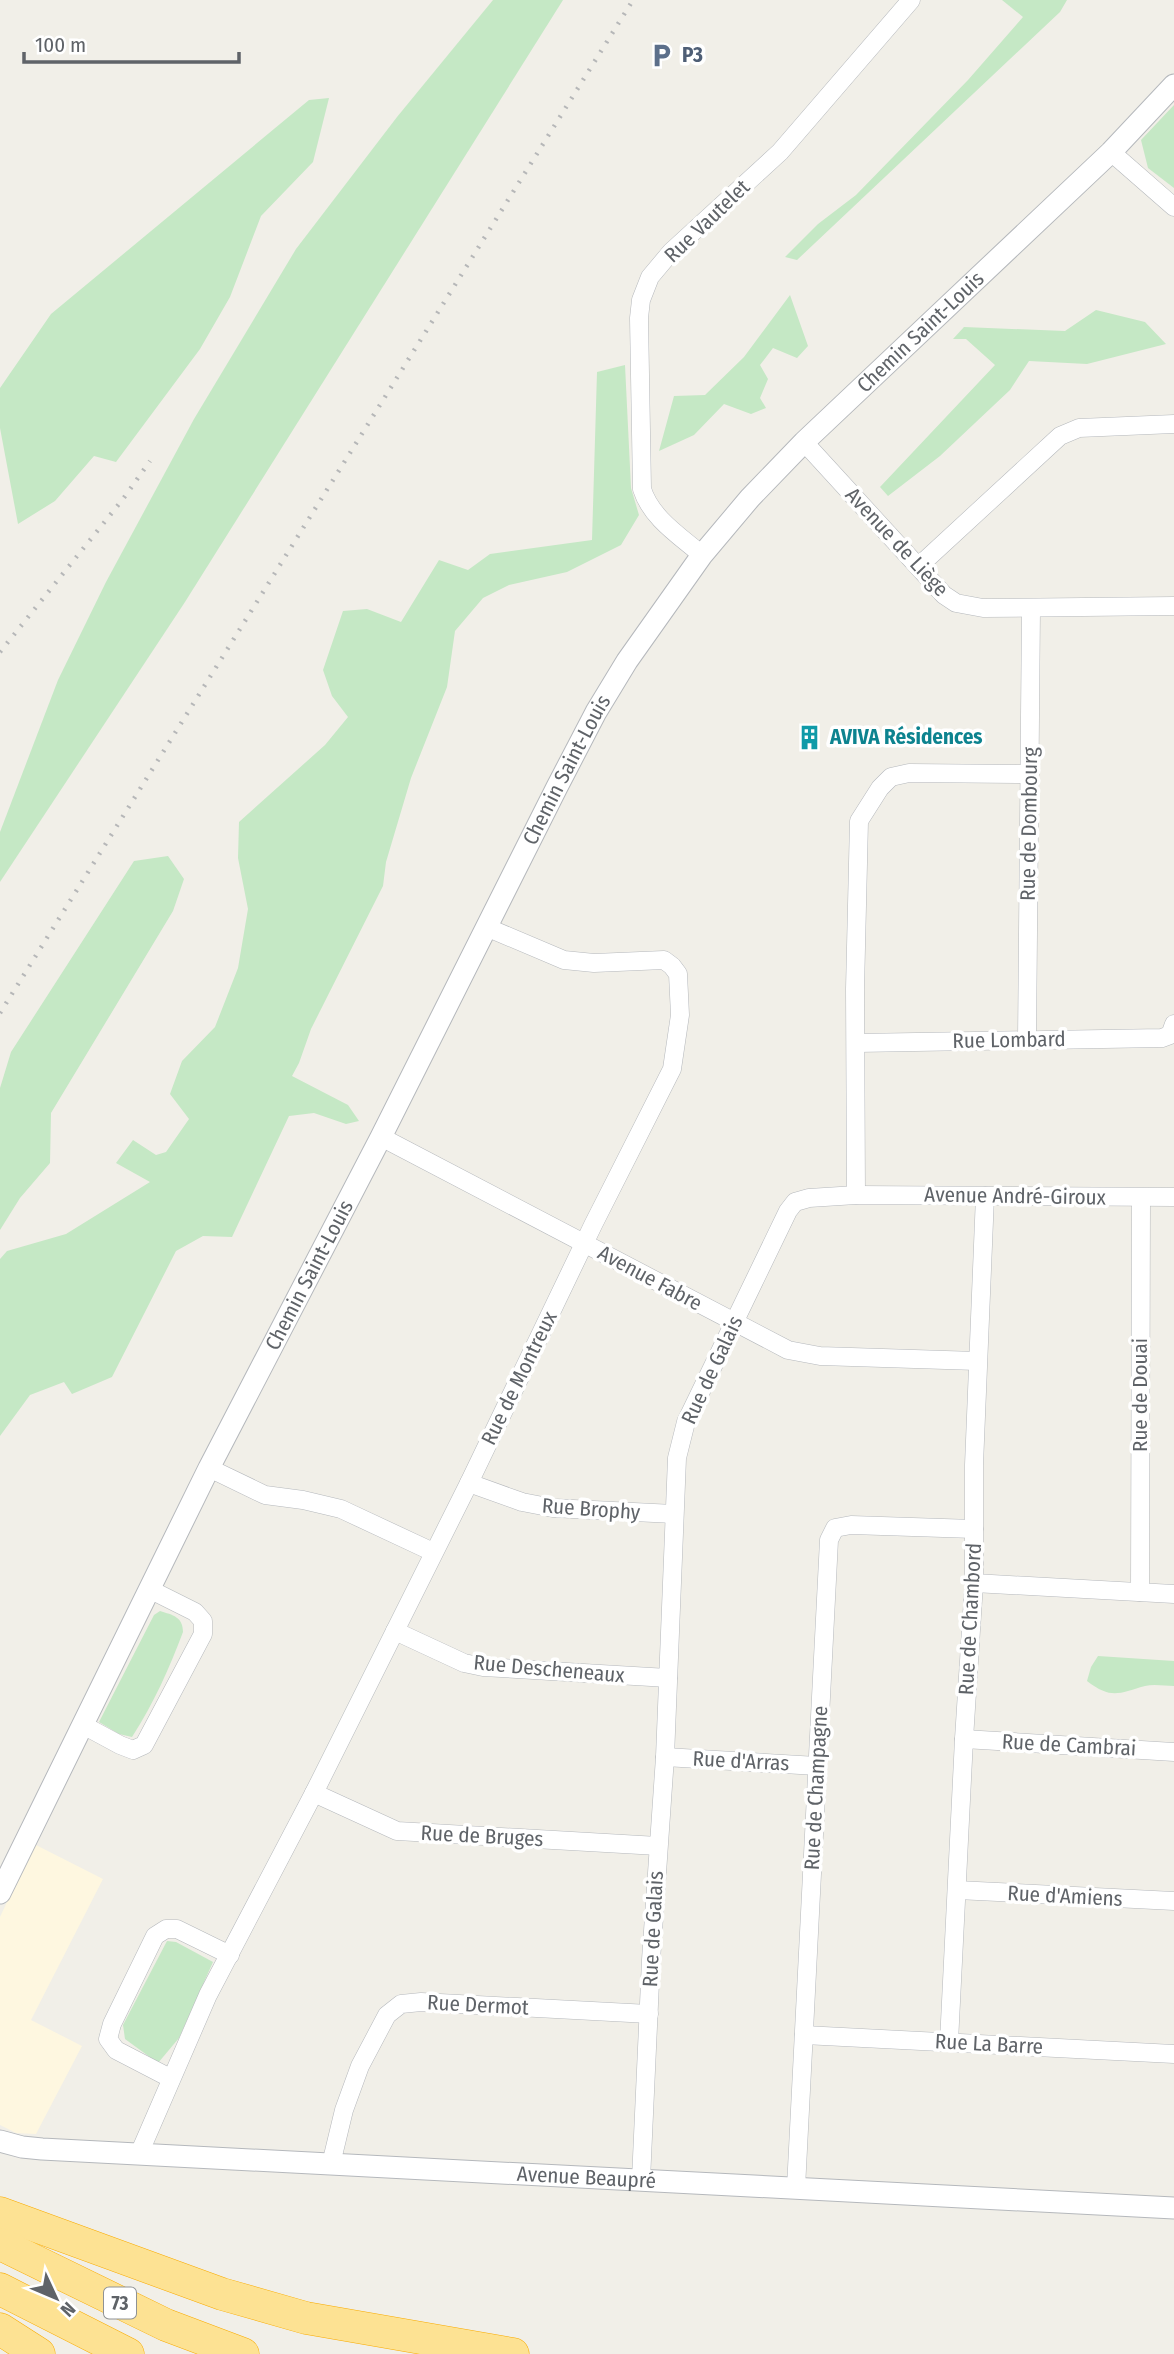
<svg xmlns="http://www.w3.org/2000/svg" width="1174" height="2354" viewBox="0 0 1174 2354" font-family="'Fira Sans Condensed',sans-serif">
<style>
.commercial{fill:#fef7e0}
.green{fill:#c5e8c5}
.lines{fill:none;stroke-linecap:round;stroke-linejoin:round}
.minor-casing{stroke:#b5b8bc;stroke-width:19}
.tertiary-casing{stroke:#b5b8bc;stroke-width:23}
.motorway-casing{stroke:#f9ab00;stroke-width:33}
.minor{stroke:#fff;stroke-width:18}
.tertiary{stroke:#fff;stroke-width:21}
.motorway{stroke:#fde293;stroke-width:32}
.rail{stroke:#b6b7b8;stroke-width:4.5;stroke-dasharray:2 9;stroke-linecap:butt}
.labels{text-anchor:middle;stroke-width:7;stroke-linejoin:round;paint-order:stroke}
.shield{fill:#fff;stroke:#8f9295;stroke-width:2}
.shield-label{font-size:19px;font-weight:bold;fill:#5f6368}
.service-label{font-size:21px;font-weight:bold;fill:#4e5e75;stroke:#fff;text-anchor:start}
.street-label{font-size:21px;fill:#5f6368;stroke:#fff}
.culture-label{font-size:21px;font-weight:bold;fill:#0d838f;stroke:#fff;text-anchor:start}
</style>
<rect width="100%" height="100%" fill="#f1efe8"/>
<polygon class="commercial" points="34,1844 103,1879 31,2020 82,2046 36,2134 16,2133 0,2125 0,1917"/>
<g class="green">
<polygon points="493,0 563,0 185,602 0,882 0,832 58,680 106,582 194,419 296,249 397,117"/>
<polygon points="1002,0 1067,0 1060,12 797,260 785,257 818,224 856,195 968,80 1023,17"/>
<polygon points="329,98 313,162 261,216 230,297 200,349 116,462 94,456 55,501 18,524 0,428 0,388 51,314 309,100"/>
<polygon points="1174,105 1174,188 1148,168 1141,140"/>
<polygon points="790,295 808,346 797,358 773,348 760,365 768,379 760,398 766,408 751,414 724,404 694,435 659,451 674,396 705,395 744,357"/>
<polygon points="1096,310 1145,322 1166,344 1087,364 1029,361 1010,390 940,456 888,496 880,487 995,365 966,339 953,339 964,327 1065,331"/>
<polygon points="625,365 631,488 639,515 621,545 567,572 509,585 483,598 455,631 447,687 411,778 386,862 383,886 311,1029 299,1063 292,1076 348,1105 359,1121 346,1124 314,1113 289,1116 232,1237 203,1236 176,1251 112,1377 72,1394 64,1382 30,1395 0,1436 0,1259 7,1251 66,1234 150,1182 116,1163 133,1140 156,1155 166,1152 189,1119 170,1094 182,1061 215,1027 238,968 248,909 238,858 239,822 325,745 348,717 332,696 323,670 343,611 367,609 401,622 439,560 468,570 490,554 592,540 597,372"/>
<polygon points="168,856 184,879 173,911 51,1113 50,1163 20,1198 0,1230 0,1088 11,1052 134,861"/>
<path d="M160 1611C173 1615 183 1617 183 1632 169 1669 154 1703 132 1737L119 1734 99 1722 154 1615Z"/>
<path d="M1098 1656 1174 1661V1686C1165 1686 1154 1684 1145 1686 1119 1693 1112 1700 1087 1681L1091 1667Z"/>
<polygon points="167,1941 176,1942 213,1962 179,2038 158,2063 125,2039 123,2025"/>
</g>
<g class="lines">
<defs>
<g id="minor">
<polyline points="1111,152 1174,207"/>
<polyline points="804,442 944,595 956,603 983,608 1174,606"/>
<path d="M702 555C680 536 651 518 642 489L639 318 641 300 650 277 671 252 780 152 911 0"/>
<polyline points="919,566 1060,436 1079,428 1174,424"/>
<polyline points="1027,1040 1031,609"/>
<polyline points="857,1043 1162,1038 1170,1035 1174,1024"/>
<polyline points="381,1137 788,1350 820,1356 977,1361"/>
<polyline points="856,1195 855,989 859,821 880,788 891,777 909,773 1030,774"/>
<polyline points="209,1468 265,1495 303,1500 341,1509 433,1552"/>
<polyline points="469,1483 522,1502 553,1508 674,1514"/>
<polyline points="974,1583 1174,1594"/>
<polyline points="1140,1592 1141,1198"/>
<polyline points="395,1631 464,1663 483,1667 668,1678"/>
<polyline points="83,1725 120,1745 133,1750 144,1745 203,1634 203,1621 195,1612 149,1589"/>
<polyline points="964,1739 1174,1752"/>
<polyline points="665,1757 817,1766"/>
<polyline points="314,1793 397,1831 658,1846"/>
<polyline points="957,1890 1174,1901"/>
<polyline points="804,2035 1174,2054"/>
<polyline points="949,2042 964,1739 974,1583 974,1465 985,1196"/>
<polyline points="170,2078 116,2050 108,2039 112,2024 155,1936 166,1929 177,1929 230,1955"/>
<polyline points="139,2154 208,1995 314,1793 469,1483 593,1225 672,1069 680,1015 678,974 672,966 664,960 594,963 564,960 486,927"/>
<polyline points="331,2164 344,2110 360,2066 387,2015 401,2004 421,2002 649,2014"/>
<polyline points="641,2180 651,1960 665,1757 677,1458 686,1422 788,1211 795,1202 809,1198 856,1195 1174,1197"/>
<polyline points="796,2188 829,1540 835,1528 851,1525 974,1529"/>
</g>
<g id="tertiary">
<path id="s1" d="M0 1893 209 1468 381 1137 557 787 596 712 627 661 702 555 750 498 804 442 1111 152 1174 85"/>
<path id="s2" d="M0 2141 22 2147 42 2149 1174 2208"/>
</g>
<g id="motorway">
<polyline points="0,2213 222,2294 306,2318 513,2354"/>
<polyline points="0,2244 166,2325 243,2354"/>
<polyline points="0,2289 128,2354"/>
<polyline points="0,2329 39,2354"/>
</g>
</defs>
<use href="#minor" class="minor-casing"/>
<use href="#tertiary" class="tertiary-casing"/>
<use href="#motorway" class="motorway-casing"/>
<use href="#minor" class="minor"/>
<use href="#tertiary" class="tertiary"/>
<use href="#motorway" class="motorway"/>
<g class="rail">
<polyline points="0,652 123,499 150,461"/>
<polyline points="0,1013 633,0"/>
</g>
</g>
<defs>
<symbol id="parking-bare" viewBox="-9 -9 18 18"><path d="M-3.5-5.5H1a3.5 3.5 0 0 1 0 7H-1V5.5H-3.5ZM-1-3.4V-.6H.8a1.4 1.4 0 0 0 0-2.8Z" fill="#5c6f8a" stroke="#fff" stroke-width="2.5" paint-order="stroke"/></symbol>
<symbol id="building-bare" viewBox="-9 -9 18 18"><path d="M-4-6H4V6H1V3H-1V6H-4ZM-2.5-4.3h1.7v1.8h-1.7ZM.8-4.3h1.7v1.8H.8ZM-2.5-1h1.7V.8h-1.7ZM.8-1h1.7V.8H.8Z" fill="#0f9aa8" stroke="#fff" stroke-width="2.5" paint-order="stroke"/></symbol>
</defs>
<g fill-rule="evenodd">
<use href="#parking-bare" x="644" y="38" width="35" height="35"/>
<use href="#building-bare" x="792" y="720" width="35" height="35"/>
</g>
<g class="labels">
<rect class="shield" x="104" y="2287.5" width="32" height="31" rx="5"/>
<g class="shield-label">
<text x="120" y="2310">73</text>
</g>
<g class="service-label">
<text x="682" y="62">P3</text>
</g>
<g class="street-label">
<text transform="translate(707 221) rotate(-44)" y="7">Rue Vautelet</text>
<text dy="7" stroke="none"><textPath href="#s1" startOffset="1825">Chemin Saint-Louis</textPath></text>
<text transform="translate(897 542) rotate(47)" y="7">Avenue de Liège</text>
<text dy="7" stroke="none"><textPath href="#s1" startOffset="1258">Chemin Saint-Louis</textPath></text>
<text transform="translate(1029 824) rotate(-89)" y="7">Rue de Dombourg</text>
<text transform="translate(1009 1040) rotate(-1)" y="7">Rue Lombard</text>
<text transform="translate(1015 1196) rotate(1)" y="7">Avenue André-Giroux</text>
<text dy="7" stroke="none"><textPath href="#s1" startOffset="691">Chemin Saint-Louis</textPath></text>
<text transform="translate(650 1278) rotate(28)" y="7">Avenue Fabre</text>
<text transform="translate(712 1370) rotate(-65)" y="7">Rue de Galais</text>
<text transform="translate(519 1378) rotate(-64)" y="7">Rue de Montreux</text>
<text transform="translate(1140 1395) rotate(-90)" y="7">Rue de Douai</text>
<text transform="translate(591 1509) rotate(4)" y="7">Rue Brophy</text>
<text transform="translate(970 1619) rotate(-87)" y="7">Rue de Chambord</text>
<text transform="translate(549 1669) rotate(5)" y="7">Rue Descheneaux</text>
<text transform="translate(1069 1745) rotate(3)" y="7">Rue de Cambrai</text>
<text transform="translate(741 1761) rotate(3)" y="7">Rue d'Arras</text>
<text transform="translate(816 1788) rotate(-87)" y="7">Rue de Champagne</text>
<text transform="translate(482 1836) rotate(3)" y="7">Rue de Bruges</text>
<text transform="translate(1065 1896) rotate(3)" y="7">Rue d'Amiens</text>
<text transform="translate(653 1929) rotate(-87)" y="7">Rue de Galais</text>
<text transform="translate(478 2005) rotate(3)" y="7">Rue Dermot</text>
<text transform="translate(989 2044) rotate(3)" y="7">Rue La Barre</text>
<text dy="7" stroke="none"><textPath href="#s2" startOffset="588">Avenue Beaupré</textPath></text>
</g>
<g class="culture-label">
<text x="830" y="744">AVIVA Résidences</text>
</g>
</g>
<g transform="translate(56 2298) rotate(134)" stroke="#ffffff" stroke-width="5" paint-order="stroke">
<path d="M0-5L12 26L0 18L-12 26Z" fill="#5f6368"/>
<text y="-10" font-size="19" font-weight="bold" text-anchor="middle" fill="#5f6368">N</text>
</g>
<path d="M24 52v10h215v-10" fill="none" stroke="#5f6368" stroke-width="3.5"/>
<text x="35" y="52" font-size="21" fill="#5f6368" stroke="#ffffff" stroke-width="5" paint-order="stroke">100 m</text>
</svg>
